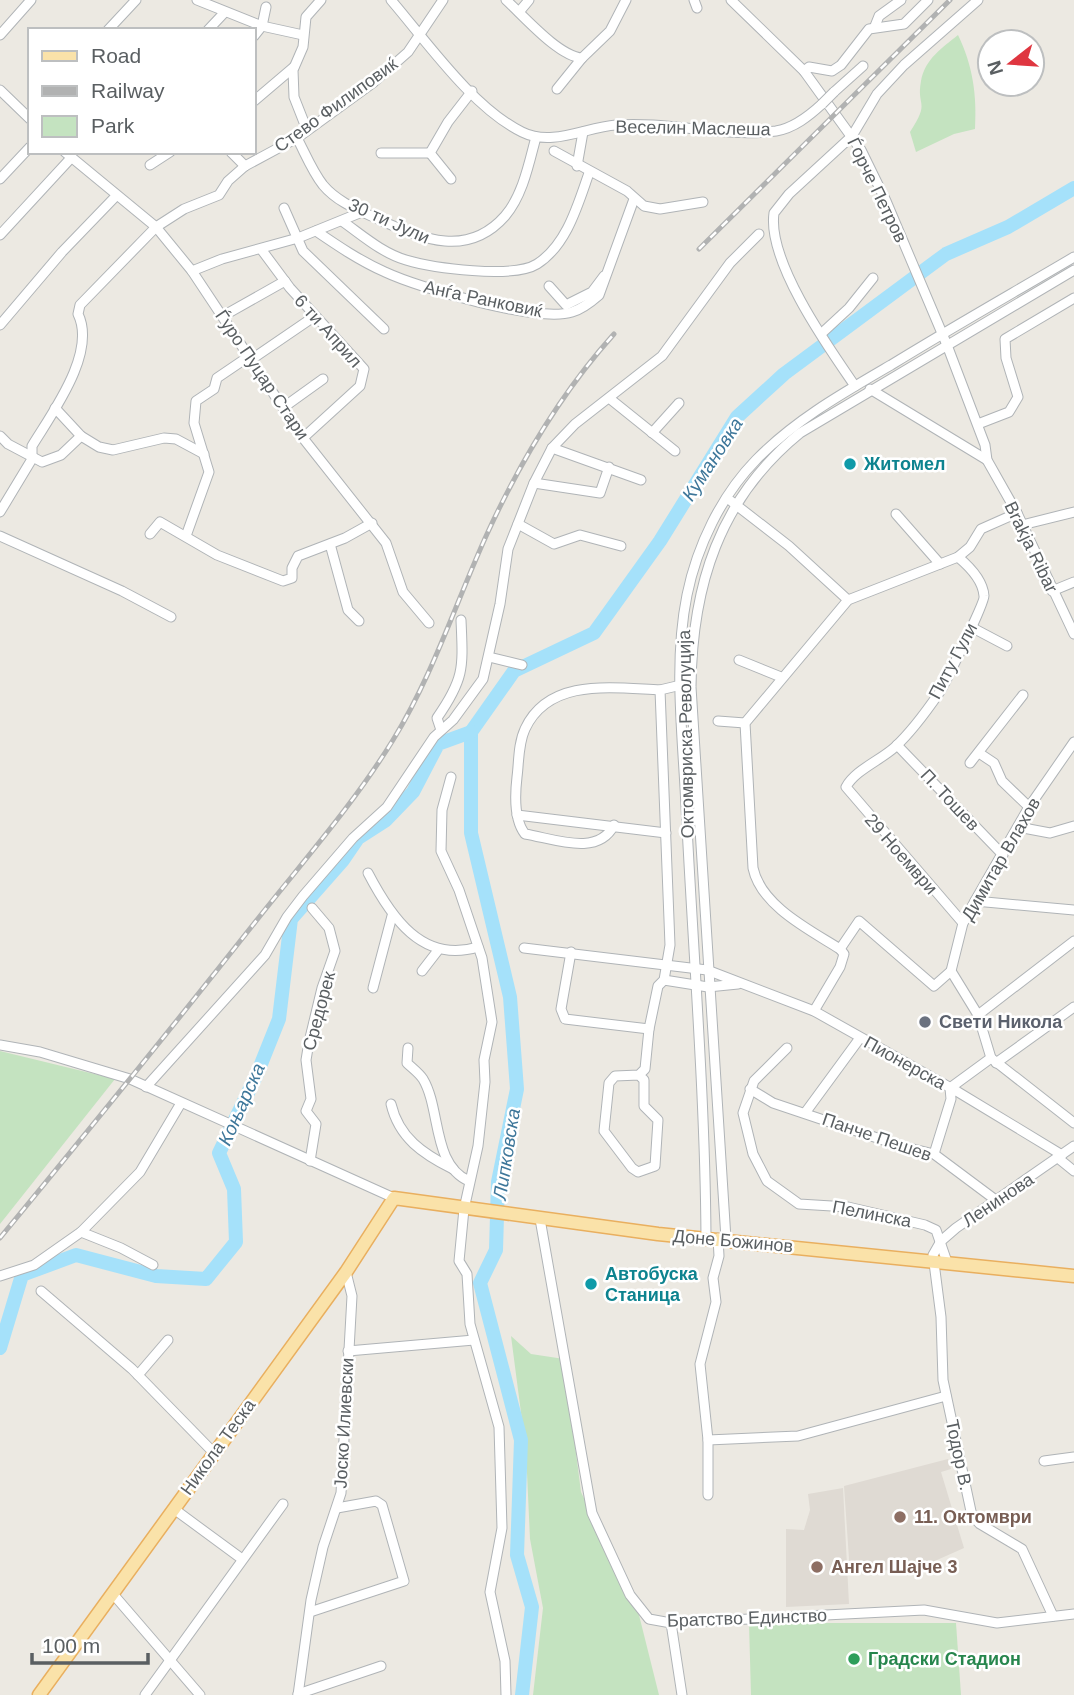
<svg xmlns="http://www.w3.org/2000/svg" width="1074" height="1695" viewBox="0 0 1074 1695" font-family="Helvetica,sans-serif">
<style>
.education{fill:#dfdad3}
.green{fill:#c4e3c0}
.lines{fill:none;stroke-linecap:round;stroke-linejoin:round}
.river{stroke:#a5e1fa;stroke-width:14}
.minor-casing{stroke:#b0b4b7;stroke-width:11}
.major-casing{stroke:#e9af5f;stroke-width:15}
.minor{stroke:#fff;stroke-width:9}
.major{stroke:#fae2a9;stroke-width:12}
.rail-casing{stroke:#b1b2b2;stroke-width:5}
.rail{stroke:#fff;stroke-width:2.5;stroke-dasharray:8;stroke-linecap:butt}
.minor-bridge-casing{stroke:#b0b4b7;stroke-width:11;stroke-linecap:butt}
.minor-bridge{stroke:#fff;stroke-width:9}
.culture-dot{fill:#0f9aa8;stroke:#fff;stroke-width:2.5}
.worship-dot{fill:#6b7280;stroke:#fff;stroke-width:2.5}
.education-dot{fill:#8d6e63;stroke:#fff;stroke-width:2.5}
.leisure-dot{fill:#2e9e5b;stroke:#fff;stroke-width:2.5}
.labels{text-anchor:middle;stroke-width:5;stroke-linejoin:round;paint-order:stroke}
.street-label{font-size:18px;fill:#5a5f62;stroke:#fff}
.culture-label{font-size:18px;font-weight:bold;fill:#0d838f;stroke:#fff;text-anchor:start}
.worship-label{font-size:18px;font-weight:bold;fill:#5b616d;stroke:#fff;text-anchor:start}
.education-label{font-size:18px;font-weight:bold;fill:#785e54;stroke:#fff;text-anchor:start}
.leisure-label{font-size:18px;font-weight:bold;fill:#27864d;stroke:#fff;text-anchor:start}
.water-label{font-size:19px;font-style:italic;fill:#3e779a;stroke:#fff}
</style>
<rect width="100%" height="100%" fill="#ece9e2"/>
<g class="education">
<polygon points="948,1459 951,1469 941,1472 964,1548 919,1568 850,1573 844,1486"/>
<polygon points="843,1488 849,1604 786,1607 786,1529 804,1530 810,1510 808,1494"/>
</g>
<g class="green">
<path d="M958 35C973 66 977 95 975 129L954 134 916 152 910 132C931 100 916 108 921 81 925 59 942 48 958 35Z"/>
<polygon points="0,1051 115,1079 0,1224"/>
<polygon points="511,1336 531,1354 564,1359 581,1492 639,1615 659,1695 533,1695 543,1608 530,1539 526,1451"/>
<polygon points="749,1623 956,1623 961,1695 751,1695"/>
</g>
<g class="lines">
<g class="river">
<polyline points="471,732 471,833 510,997 517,1089 498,1182 496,1250 480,1283 521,1440 517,1555 532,1607 522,1695"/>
<polyline points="471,732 514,671 594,633 660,541 737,417 784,374 946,254 1008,227 1074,188"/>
<polyline points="0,1348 22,1275 76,1255 156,1276 206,1279 236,1242 234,1189 219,1153 257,1074 279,1019 291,919 343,860 358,838 386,820 413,792 438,744 471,732"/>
</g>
<defs>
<g id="minor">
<polyline points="197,0 262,26 303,35"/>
<path d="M391 0C427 42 473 108 522 132 552 147 586 127 616 125 669 121 723 138 776 131 794 128 809 116 822 104"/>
<path d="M506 0C524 16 558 56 582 58"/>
<polyline points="694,0 697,8"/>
<polyline points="731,0 804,71 861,150 886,201 947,345 985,445 987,460 1017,513 1074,634"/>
<polyline points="519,12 529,0"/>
<polyline points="875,26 879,16 901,0"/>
<polyline points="108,30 136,0"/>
<polyline points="208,30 224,13"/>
<polyline points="0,35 31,0"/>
<polyline points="254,36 262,26 266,7"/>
<polyline points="804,71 809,67 832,71 841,65 869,29 904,24 928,0"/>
<polyline points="557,89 582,58 610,31 626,0"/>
<polyline points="0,90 30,119"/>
<polyline points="834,92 863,66"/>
<polyline points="254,101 294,67"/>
<polyline points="307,130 294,97 293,70 303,47 306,17 321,0"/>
<path d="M297 138C305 153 312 171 323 185 338 203 361 211 382 221 423 239 468 258 505 216 523 195 529 163 536 137"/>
<polyline points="554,151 627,191 644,206 660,209 703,202"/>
<polyline points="65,152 156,227 192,271 303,438 386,543 403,592 429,623"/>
<polyline points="231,152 245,166"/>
<polyline points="381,153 430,153"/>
<polyline points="150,165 170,152"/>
<polyline points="577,166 583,132"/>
<polyline points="0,179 30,147"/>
<polyline points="451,179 430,153 448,122 472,91"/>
<polyline points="284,208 303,251 384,329"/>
<path d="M342 221C362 235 382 253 406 260 433 268 513 279 537 264 567 245 578 204 589 173"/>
<path d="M316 231C338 246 360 261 385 272 419 288 538 323 572 312 582 309 591 302 599 295L634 199"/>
<polyline points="0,235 71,158"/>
<polyline points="261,249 290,288 364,369 360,386 303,438"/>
<polyline points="192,271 222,259 298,238 362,212"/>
<polyline points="549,286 566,305 592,292 604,276"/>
<polyline points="223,316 285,281"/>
<polyline points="0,325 62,252 116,196"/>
<polyline points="822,333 849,308 873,278"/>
<path d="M855 386C828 347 767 261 774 213L789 194 852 136 877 94 904 65 978 0"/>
<polyline points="870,389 987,460"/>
<polyline points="609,398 675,451"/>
<polyline points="284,407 323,379"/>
<polyline points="55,408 81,436"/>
<polyline points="978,424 1009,412 1018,397 1006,358 1005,339 1074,298"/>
<polyline points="652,433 679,403"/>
<polyline points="0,436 8,444 42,462 61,455 81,436 99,447 113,450 164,438 176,439 204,454"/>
<polyline points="552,448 641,480"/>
<polyline points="534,483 600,493 609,467"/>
<polyline points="731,501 789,546 848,600"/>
<path d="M0 512 32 459V446C52 413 97 353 78 314L80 305 156 227 184 209 219 195 228 181 245 166 297 138 374 82 408 52 443 0"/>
<polyline points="896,514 940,564"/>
<polyline points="518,524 554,544 580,535 621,546"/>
<polyline points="1022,525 1074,512"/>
<polyline points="150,534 160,522 217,555 283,581 292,578 292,568 298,556 345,538 372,523"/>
<polyline points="0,536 122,591 171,617"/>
<polyline points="186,536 209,472 194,423 196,401 214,389 217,378 245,359 252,359 315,316"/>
<polyline points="330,544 348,610 359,621"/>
<path d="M958 557C970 567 983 580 984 596 985 602 945 684 939 693 928 709 909 734 895 747 881 760 855 770 846 787L963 923"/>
<polyline points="1052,591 1074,582"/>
<polyline points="971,627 1007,646"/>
<polyline points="489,657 522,665"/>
<polyline points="739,660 781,677"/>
<polyline points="718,721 745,723"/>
<path d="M441 730 437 718C465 678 463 667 461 620"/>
<polyline points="897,745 1003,855"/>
<polyline points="979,753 994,763 1002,781 1029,807"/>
<polyline points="970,763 1023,695"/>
<polyline points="451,777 442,810 441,851 459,890 482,958 492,1022 484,1060 485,1082 478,1146 464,1209 459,1261 467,1274 470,1324 499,1427 502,1528 490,1592 505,1661 506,1695"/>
<polyline points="517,815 666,833"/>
<path d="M614 825C598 857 555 839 525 834 514 820 515 794 517 777 519 762 518 744 525 729 549 677 614 688 660 690"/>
<polyline points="1018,827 1050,833 1074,826"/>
<path d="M368 873C391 917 422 964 478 947"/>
<polyline points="975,901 1074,910"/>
<polyline points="524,948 707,970 814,1011 958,1092 1062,1155"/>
<polyline points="571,952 561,1009 565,1019 649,1029 658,986 664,980 670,945 660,690 681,685"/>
<polyline points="422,971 439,949"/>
<path d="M951 971 934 986 859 921 840 949C810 930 761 906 753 868L745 723 848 600 958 557 970 547 981 529 1017 513"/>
<polyline points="664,980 708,987 738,984"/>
<polyline points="373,988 392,916"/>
<polyline points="814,1011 840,967 844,954 840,949"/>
<polyline points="978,1015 1074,941"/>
<polyline points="0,1045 40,1052 130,1079 394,1198"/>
<path d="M408 1048 407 1063C412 1068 419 1073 423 1079 441 1109 432 1165 469 1181"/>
<polyline points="787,1048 754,1081 743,1113 753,1154 767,1181 799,1204 848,1207 925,1225 936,1230 947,1262"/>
<polyline points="991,1058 978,1015 951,971 963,923 975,901 1029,807 1074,742"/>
<polyline points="996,1063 1074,1007"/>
<polyline points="639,1075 644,1080 644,1106 658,1120 655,1166 638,1172 632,1168 604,1131 609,1083 615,1076 639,1075 645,1069 649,1029"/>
<polyline points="146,1087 265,955 287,917 303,896 353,838 387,807 434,737 453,720 483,679 500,604 508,549 534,483 552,448 575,424 662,356 730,263 759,234"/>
<polyline points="950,1088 991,1058 1074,1123"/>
<polyline points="750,1089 773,1103 901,1146 934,1154 997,1201"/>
<path d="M391 1104C399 1138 423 1154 453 1169"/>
<polyline points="805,1113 860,1038"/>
<polyline points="934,1154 951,1099 950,1088"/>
<polyline points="1058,1158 1074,1171"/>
<polyline points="310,1161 316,1124 306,1111 311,1099 306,1060 309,1042 322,988 335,951 329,928 312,908"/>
<polyline points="540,1219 592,1513 630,1595 649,1619 671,1623 924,1610 997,1623 1074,1614"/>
<polyline points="81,1232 121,1248 153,1265"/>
<path d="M706 1237C705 1094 693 950 686 807 683 737 673 664 687 595 697 546 721 496 756 460 795 420 843 393 891 365 951 328 1013 293 1074 257"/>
<path d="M726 1239 691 687C692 586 719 499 800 433L1074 270"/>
<polyline points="0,1276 34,1265 81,1232 140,1172 181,1103"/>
<polyline points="41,1291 132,1369 214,1453"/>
<polyline points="348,1351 474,1340"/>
<polyline points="138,1375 168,1340"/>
<polyline points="708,1440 798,1436 946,1396"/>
<polyline points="1044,1461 1074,1457"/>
<polyline points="708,1495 708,1440 700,1364 716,1302 713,1278 719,1256 718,1238"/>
<polyline points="174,1509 242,1559"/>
<polyline points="113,1594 200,1695"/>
<polyline points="310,1612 404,1581 382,1505 376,1501 337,1508"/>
<polyline points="1053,1616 1022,1549 980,1524 972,1516 943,1380 941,1317 933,1255 941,1241 956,1228 1074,1146"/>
<polyline points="671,1623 682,1695"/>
<polyline points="298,1694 381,1666"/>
<polyline points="145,1695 283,1504"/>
<polyline points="298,1695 311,1600 323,1547 341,1493 352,1296 346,1272"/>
</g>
<polyline id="major" points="39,1695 346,1272 394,1198 658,1234 1074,1276"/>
</defs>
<use href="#minor" class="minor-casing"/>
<use href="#major" class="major-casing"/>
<use href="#minor" class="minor"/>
<use href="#major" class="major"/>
<defs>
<g id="rail">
<polyline points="699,249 950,0"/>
<path d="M0 1238C88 1131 175 1024 260 916 306 858 355 802 393 740 433 675 456 602 487 534 520 462 561 393 614 334"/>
</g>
</defs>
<use href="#rail" class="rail-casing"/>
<use href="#rail" class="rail"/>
<defs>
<polyline id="minor-bridge" points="822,104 834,92"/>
</defs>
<use href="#minor-bridge" class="minor-bridge-casing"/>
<use href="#minor-bridge" class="minor-bridge"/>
</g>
<g class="culture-dot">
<circle cx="850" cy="464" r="7"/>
<circle cx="591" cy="1284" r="7"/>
</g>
<circle class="worship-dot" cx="925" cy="1022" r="7"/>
<g class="education-dot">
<circle cx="900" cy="1517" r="7"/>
<circle cx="817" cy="1567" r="7"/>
</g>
<circle class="leisure-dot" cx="854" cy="1659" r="7"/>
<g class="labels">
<g class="street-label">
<text transform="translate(336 105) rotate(-36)" y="6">Стево Филиповиќ</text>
<text transform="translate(693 128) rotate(1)" y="6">Веселин Маслеша</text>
<text transform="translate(877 190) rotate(64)" y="6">Ѓорче Петров</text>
<text transform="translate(389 221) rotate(24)" y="6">30 ти Јули</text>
<text transform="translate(483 299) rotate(12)" y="6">Анѓа Ранковиќ</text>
<text transform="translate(328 331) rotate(48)" y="6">6 ти Април</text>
<text transform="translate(262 375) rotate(56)" y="6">Ѓуро Пуцар Стари</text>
<text transform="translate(1031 547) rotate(64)" y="6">Brakja Ribar</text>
<text transform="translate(953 661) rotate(-62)" y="6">Питу Гули</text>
<text transform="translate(686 734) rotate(-91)" y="6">Октомвриска Револуција</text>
<text transform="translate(950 800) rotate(47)" y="6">П. Тошев</text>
<text transform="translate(901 854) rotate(49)" y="6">29 Ноември</text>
<text transform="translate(1001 859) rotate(-60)" y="6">Димитар Влахов</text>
<text transform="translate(319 1011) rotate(-75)" y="6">Средорек</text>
<text transform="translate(905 1063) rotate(29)" y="6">Пионерска</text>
<text transform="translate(877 1137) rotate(19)" y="6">Панче Пешев</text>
<text transform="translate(998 1200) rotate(-34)" y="6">Ленинова</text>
<text transform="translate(872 1214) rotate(11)" y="6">Пелинска</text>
<text transform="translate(733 1241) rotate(5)" y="6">Доне Божинов</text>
<text transform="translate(344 1423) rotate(-87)" y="6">Јоско Илиевски</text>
<text transform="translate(218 1447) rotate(-54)" y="6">Никола Теска</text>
<text transform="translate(959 1455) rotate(78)" y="6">Тодор В.</text>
<text transform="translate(747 1618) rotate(-2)" y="6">Братство Единство</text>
</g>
<g class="culture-label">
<text x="864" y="470">Житомел</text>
<text x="605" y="1280">Автобуска<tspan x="605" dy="21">Станица</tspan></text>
</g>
<g class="worship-label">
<text x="939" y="1028">Свети Никола</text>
</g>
<g class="education-label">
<text x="914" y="1523">11. Октомври</text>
<text x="831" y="1573">Ангел Шајче 3</text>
</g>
<g class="leisure-label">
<text x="868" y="1665">Градски Стадион</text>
</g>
<g class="water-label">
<text transform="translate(712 459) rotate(-57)" y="7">Кумановка</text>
<text transform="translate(241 1104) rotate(-66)" y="7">Коњарска</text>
<text transform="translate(506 1154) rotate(-81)" y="7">Липковска</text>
</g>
</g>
<rect x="28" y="28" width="228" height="126" fill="#ffffff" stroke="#bdbfc0" stroke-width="2"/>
<rect x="42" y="51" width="35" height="10" fill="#fae2a9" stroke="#bdbfc0" stroke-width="2"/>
<text x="91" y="63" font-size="21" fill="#5a5f62">Road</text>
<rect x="42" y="86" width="35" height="10" fill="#b1b2b2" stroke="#bdbfc0" stroke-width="2"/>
<text x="91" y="98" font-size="21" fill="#5a5f62">Railway</text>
<rect x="42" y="116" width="35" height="21" fill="#c4e3c0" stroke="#bdbfc0" stroke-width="2"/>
<text x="91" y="133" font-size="21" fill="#5a5f62">Park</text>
<g transform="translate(1011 63) rotate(253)"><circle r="33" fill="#ffffff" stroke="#bdbfc0" stroke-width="2"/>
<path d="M0-5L12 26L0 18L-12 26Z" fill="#df3640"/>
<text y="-10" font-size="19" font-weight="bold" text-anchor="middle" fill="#5a5f62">N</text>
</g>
<path d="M32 1653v10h116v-10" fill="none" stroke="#5a5f62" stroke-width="3.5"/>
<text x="42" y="1653" font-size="21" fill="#5a5f62" stroke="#ffffff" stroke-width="5" paint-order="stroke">100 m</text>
</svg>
